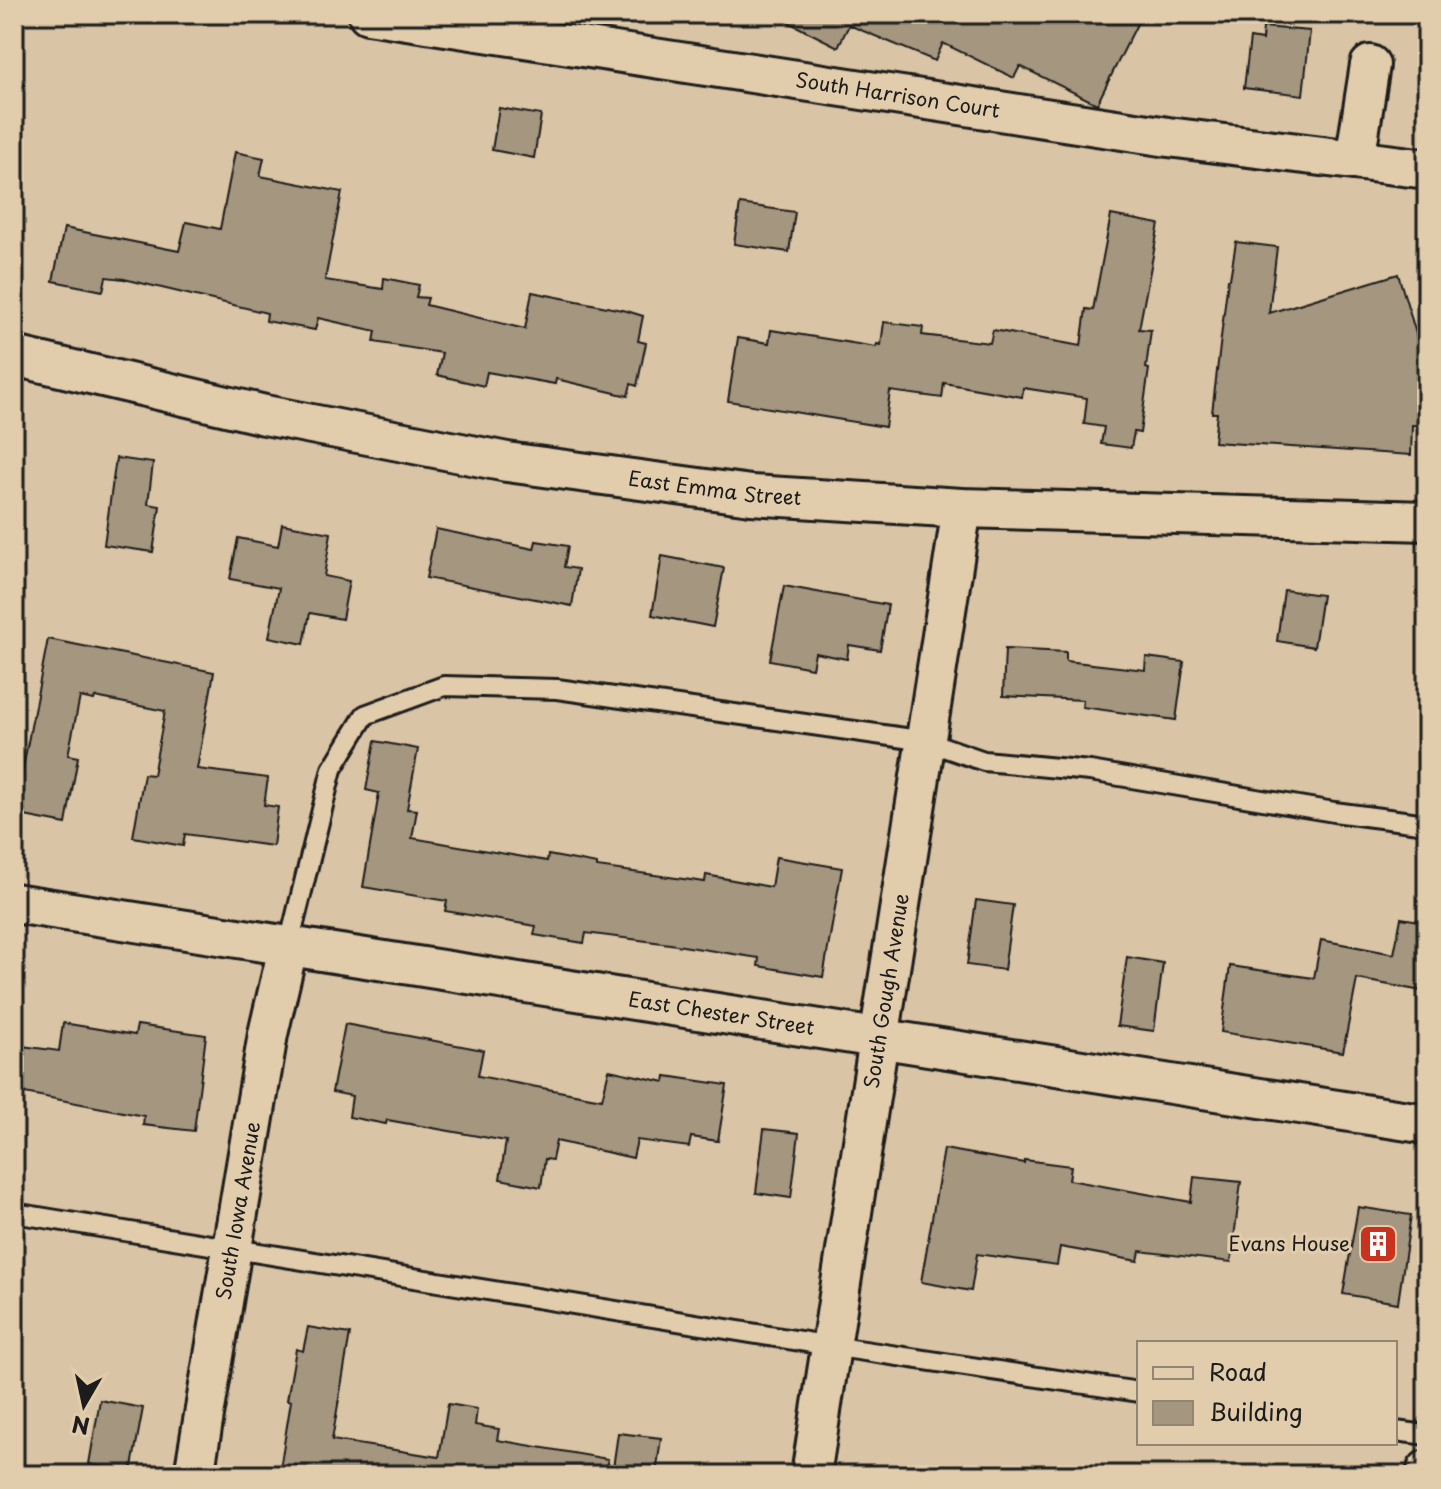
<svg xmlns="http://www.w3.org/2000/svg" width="1441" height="1489" viewBox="0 0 1441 1489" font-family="'Playpen Sans',sans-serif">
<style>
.building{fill:#a4967f;stroke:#1c1c1c;stroke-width:2}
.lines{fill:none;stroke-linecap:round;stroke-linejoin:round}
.lane-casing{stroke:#1c1c1c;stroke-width:24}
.street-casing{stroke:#1c1c1c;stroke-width:44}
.lane{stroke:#e1ccab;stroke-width:18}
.street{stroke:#e1ccab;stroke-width:38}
.labels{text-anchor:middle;stroke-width:6;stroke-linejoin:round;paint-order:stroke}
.street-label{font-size:20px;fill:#1c1c1c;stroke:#e1ccab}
.poi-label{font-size:20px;fill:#1c1c1c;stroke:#e1ccab;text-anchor:end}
</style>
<rect width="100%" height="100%" fill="#d9c5a5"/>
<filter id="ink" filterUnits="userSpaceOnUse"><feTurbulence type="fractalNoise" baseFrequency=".0125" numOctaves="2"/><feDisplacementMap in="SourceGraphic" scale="16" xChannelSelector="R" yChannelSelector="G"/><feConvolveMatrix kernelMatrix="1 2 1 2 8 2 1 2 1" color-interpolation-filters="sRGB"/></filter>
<g filter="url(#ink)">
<g class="building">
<polygon points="772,14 1142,14 1097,104 1020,66 1014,78 943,43 935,61 849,25 838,47"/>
<polygon points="1263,27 1310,31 1303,95 1244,88 1250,38 1262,40"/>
<polygon points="499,108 541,115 534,158 492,150"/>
<polygon points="235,152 264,158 260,176 342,192 325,280 383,289 384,278 419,285 416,297 428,298 426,305 525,329 532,292 627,311 643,316 638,341 646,343 637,386 631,384 628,396 556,379 555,384 487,372 484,386 437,375 442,353 374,342 376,331 318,318 315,330 266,321 267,313 124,279 106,277 103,291 53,281 64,228 179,251 186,222 220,229"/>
<polygon points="740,204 795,212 789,252 734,244"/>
<polygon points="1111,215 1159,224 1139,329 1151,330 1146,368 1149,369 1140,433 1134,432 1131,448 1101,444 1104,427 1084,424 1087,398 1023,388 1022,397 944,383 942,398 890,391 885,427 728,401 738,338 769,343 771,330 876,347 877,344 881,345 884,322 923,327 922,335 990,343 993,330 1081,346 1086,309 1093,310"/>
<polygon points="1236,242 1277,247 1269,313 1398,274 1427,370 1427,426 1412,425 1411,455 1214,442 1217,413 1212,413 1228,279 1230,279"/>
<polygon points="116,458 153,463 148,504 160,506 153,552 104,545"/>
<polygon points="282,524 331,533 324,576 349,581 342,619 310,613 304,644 269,637 279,588 230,579 238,538 278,546"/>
<polygon points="436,529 534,549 536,541 568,546 564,567 578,569 572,606 426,578"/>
<polygon points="662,556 724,568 713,627 652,615"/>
<polygon points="784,586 888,605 880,650 849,645 847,659 815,653 812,668 770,660"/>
<polygon points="1284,590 1322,595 1314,647 1277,641"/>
<polygon points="48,639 214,672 197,769 268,778 264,805 278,807 273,846 185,834 183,846 133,837 144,774 153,775 165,711 95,697 94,700 80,697 68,755 78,757 66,824 14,814"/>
<polygon points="1005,649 1066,652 1066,661 1145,670 1146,657 1184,662 1176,720 1082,707 1083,700 1003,696"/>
<polygon points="375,741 418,749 407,809 417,810 412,838 547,861 548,855 597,864 597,867 705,882 706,875 771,887 776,857 842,868 823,977 758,966 759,958 670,944 586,933 584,943 534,935 536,926 445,911 447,901 363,887 379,793 366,790"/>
<polygon points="976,900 1013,905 1004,970 967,965"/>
<polygon points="1401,918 1427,922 1427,992 1357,979 1343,1052 1221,1032 1230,966 1314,978 1321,940 1394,954"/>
<polygon points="1127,957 1163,963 1154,1031 1117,1026"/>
<polygon points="63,1023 135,1035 137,1025 206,1035 194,1131 143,1125 144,1116 14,1091 14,1045 59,1051"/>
<polygon points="345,1024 483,1050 478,1076 602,1099 609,1070 665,1082 666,1076 727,1085 718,1141 691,1137 689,1147 637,1140 633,1158 556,1141 552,1160 545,1159 541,1187 500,1179 506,1141 387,1120 386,1124 349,1117 352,1096 332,1092"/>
<polygon points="764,1129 799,1133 791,1198 756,1193"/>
<polygon points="944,1149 1024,1163 1024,1160 1071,1166 1069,1180 1191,1202 1194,1177 1241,1182 1231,1262 1140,1251 1138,1261 1060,1247 1057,1265 977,1254 971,1291 921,1282"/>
<polygon points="1358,1207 1411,1215 1398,1303 1343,1294"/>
<polygon points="308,1327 350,1334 332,1440 439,1457 448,1404 477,1409 475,1425 499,1429 497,1440 608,1459 607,1475 279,1475 291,1401 287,1400 296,1349 303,1351"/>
<polygon points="100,1400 143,1408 131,1472 89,1464"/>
<polygon points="618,1433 661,1438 656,1475 612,1475"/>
</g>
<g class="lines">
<defs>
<g id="lane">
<polyline points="288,948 332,769 365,715 444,686 557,689 926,741 984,761 1090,771 1334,812 1427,824"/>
<polyline points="14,1213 831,1346 1139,1392"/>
<polyline points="1395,1431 1427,1435"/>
</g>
<g id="street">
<path id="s1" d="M368 14 1168 137 1427 169"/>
<polyline points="1355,160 1370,65"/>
<path id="s2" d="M14 356 265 415 507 462 751 495 962 508 1427 521"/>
<path id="s3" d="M14 903 1427 1124"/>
<path id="s4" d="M194 1475 268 1034 288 948"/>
<path id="s5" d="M811 1475 962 508"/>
<polyline points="1426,1475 1427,1470"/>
</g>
</defs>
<use href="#lane" class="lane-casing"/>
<use href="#street" class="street-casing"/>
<use href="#lane" class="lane"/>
<use href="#street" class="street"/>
</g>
</g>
<defs>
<symbol id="building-square" viewBox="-11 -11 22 22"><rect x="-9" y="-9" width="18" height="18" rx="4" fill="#c8321e" stroke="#e1ccab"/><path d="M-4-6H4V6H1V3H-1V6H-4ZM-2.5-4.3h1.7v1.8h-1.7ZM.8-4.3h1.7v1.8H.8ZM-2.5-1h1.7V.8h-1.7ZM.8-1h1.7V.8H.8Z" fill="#fff"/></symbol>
</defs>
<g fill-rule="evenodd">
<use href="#building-square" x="1356" y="1222" width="44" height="44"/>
</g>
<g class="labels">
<g class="street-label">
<text dy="7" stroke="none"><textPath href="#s1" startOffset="536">South Harrison Court</textPath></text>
<text dy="7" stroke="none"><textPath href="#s2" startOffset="714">East Emma Street</textPath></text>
<text dy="7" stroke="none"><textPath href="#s5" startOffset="490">South Gough Avenue</textPath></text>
<text dy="7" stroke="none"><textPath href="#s3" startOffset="716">East Chester Street</textPath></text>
<text dy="7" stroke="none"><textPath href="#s4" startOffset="268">South Iowa Avenue</textPath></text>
</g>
<g class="poi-label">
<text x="1350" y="1251">Evans House</text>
</g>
</g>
<rect width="1441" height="1489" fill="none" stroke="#e1ccab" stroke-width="48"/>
<rect x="24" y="24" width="1393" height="1441" fill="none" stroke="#1c1c1c" stroke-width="3" filter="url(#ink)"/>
<rect x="1137" y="1341" width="260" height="104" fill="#e1ccab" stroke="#928672" stroke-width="2"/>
<rect x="1153" y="1367" width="40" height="12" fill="#e1ccab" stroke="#928672" stroke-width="2"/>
<text x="1209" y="1381" font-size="24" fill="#1c1c1c">Road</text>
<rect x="1153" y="1401" width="40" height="24" fill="#a4967f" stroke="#928672" stroke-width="2"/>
<text x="1209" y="1421" font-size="24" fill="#1c1c1c">Building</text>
<g transform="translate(84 1405) rotate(189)" stroke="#e1ccab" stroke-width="6" paint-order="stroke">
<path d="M0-6L14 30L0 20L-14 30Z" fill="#1c1c1c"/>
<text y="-12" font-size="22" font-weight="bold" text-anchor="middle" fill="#1c1c1c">N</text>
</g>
</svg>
